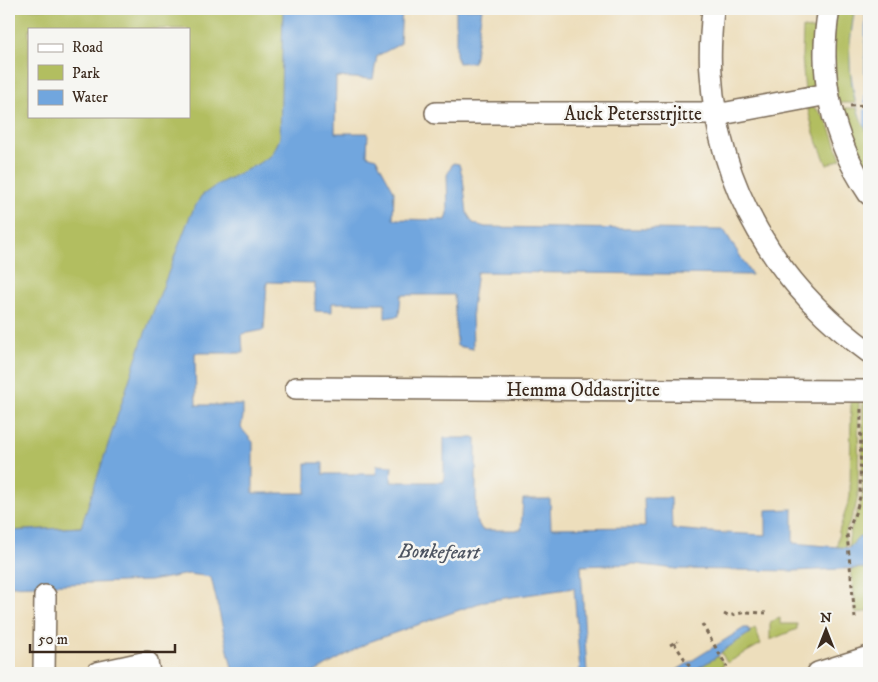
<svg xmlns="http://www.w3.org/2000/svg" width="878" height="682" viewBox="0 0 878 682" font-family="'IM FELL DW Pica',serif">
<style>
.green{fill:#b2be60;stroke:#76743f;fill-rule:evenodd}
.water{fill:#71a6de;stroke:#56687e}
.pier{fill:#eddebc}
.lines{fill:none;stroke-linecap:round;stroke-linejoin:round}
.minor-casing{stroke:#796955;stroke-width:24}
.path{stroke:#796955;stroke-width:3;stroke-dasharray:4 4;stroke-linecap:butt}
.minor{stroke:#fff;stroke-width:21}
.labels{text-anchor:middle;stroke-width:5;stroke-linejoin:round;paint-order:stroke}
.street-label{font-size:19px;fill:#3b2a1e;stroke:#f6f6f2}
.water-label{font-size:20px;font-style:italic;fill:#4e5561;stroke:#f6f6f2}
</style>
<rect width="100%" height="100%" fill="#f6f6f2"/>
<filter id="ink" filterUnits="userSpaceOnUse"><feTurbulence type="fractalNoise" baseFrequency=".02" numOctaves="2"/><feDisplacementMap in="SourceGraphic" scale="10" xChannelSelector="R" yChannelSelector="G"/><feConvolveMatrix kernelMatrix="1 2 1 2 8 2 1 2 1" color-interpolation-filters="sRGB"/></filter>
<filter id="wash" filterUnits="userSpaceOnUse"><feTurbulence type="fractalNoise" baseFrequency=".0096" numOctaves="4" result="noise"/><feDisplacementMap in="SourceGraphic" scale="20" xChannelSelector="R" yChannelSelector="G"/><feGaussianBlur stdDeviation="1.12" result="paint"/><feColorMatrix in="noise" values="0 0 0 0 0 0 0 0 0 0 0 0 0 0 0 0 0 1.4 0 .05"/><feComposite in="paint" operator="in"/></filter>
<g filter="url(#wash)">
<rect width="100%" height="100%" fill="#eddebc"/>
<g class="green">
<path d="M9 9H298L304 104 81 527 9 531ZM29 29H189V116H29Z"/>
<path d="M836 9H855C849 41 850 71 856 103H837L832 45Z"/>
<polygon points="803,28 818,30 818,79 808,91 805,92 802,57"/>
<path d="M807 106C828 108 834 142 841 159L827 165 814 133Z"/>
<polygon points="838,108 858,108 869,135 869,181"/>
<polygon points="851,398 859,398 858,496 855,509 845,534 846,548 837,547 839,531 850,497"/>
<path d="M863 398H869V543L849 548C847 530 858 513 862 496Z"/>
<polygon points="865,568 869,571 869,611 856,614 851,569"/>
<polygon points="780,618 780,624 797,624 797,629 770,640 770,622"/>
<polygon points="755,628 761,644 727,663 721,652"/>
<polygon points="718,656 724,665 710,673 697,673 695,670"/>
</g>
<g class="water">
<polygon points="283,9 402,9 400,44 377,56 373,79 336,77 335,133 368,133 367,155 376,158 394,191 393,219 446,220 448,213 447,175 453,163 459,164 463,178 467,213 473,223 485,227 724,230 752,275 477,272 472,309 473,349 457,346 454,295 401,295 399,316 385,318 385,303 332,303 332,312 315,311 315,283 267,282 264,330 242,334 243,353 195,353 196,405 243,405 243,417 241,428 253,442 253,493 306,493 306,463 323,463 323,474 376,474 377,465 392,466 391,482 444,482 444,438 476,438 476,519 482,530 521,530 523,499 550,499 551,528 645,527 644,498 671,498 672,529 724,533 766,535 766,510 793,509 793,543 849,548 861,535 869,532 869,571 865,568 793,571 676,569 635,564 581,566 587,673 580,673 574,588 485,601 369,642 313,673 225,673 232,668 211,577 189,574 150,581 9,586 9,531 81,527 142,341 190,216 201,196 218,184 256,165 272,155 280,138"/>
<polygon points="456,9 482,9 474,62 458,63 456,54"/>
<path d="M855 9H869V135C847 98 847 50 855 9Z"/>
<polygon points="744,628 748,628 750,633 721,652 718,656 690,673 672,673"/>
</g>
<polygon class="pier" points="855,9 865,9 864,103 869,103 869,108 864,109 864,127 856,103 851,72 850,47"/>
</g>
<g filter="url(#ink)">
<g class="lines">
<defs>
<g id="minor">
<path d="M713 9C711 30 709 52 711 73 718 188 777 286 869 352"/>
<path d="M829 9C817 74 832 139 869 194"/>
<polyline points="436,113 727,113 828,94"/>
<polyline points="296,388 869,391"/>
<polyline points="44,673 45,596"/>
<polyline points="97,673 147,662 149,673"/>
<polyline points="818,673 869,657"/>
</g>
</defs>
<use href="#minor" class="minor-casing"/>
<g class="path">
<polyline points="850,106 869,105"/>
<polyline points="724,614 728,616 746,612 766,613"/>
<polyline points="855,618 847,534 857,508 860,497 861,409"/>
<polyline points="702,624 727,667"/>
<polyline points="674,643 694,673"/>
<polyline points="670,645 678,641"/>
<polyline points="636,673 639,671"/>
</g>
<use href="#minor" class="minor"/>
</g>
</g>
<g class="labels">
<g class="street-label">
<text x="633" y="120">Auck Petersstrjitte</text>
<text x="583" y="396">Hemma Oddastrjitte</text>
</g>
<g class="water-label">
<text transform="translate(439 551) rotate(1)" y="7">Bonkefeart</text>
</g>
</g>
<rect width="878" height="682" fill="none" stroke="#f6f6f2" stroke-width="30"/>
<rect x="28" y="28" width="162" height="90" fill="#f6f6f2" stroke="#aba49d"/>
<rect x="38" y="44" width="25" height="8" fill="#ffffff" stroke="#aba49d"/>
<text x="72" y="52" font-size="15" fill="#3b2a1e">Road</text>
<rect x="38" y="65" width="25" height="15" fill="#b2be60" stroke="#aba49d"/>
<text x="72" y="78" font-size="15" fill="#3b2a1e">Park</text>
<rect x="38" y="90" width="25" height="15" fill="#71a6de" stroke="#aba49d"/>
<text x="72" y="102" font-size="15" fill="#3b2a1e">Water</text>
<g transform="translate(826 630)" stroke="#f6f6f2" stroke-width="4" paint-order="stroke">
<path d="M0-4L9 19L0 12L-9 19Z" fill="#3b2a1e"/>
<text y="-8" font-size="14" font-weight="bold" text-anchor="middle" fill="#3b2a1e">N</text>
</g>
<path d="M30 644v8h145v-8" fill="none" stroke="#3b2a1e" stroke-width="2.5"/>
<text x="38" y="644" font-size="15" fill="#3b2a1e" stroke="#f6f6f2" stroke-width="4" paint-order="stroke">50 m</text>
</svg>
